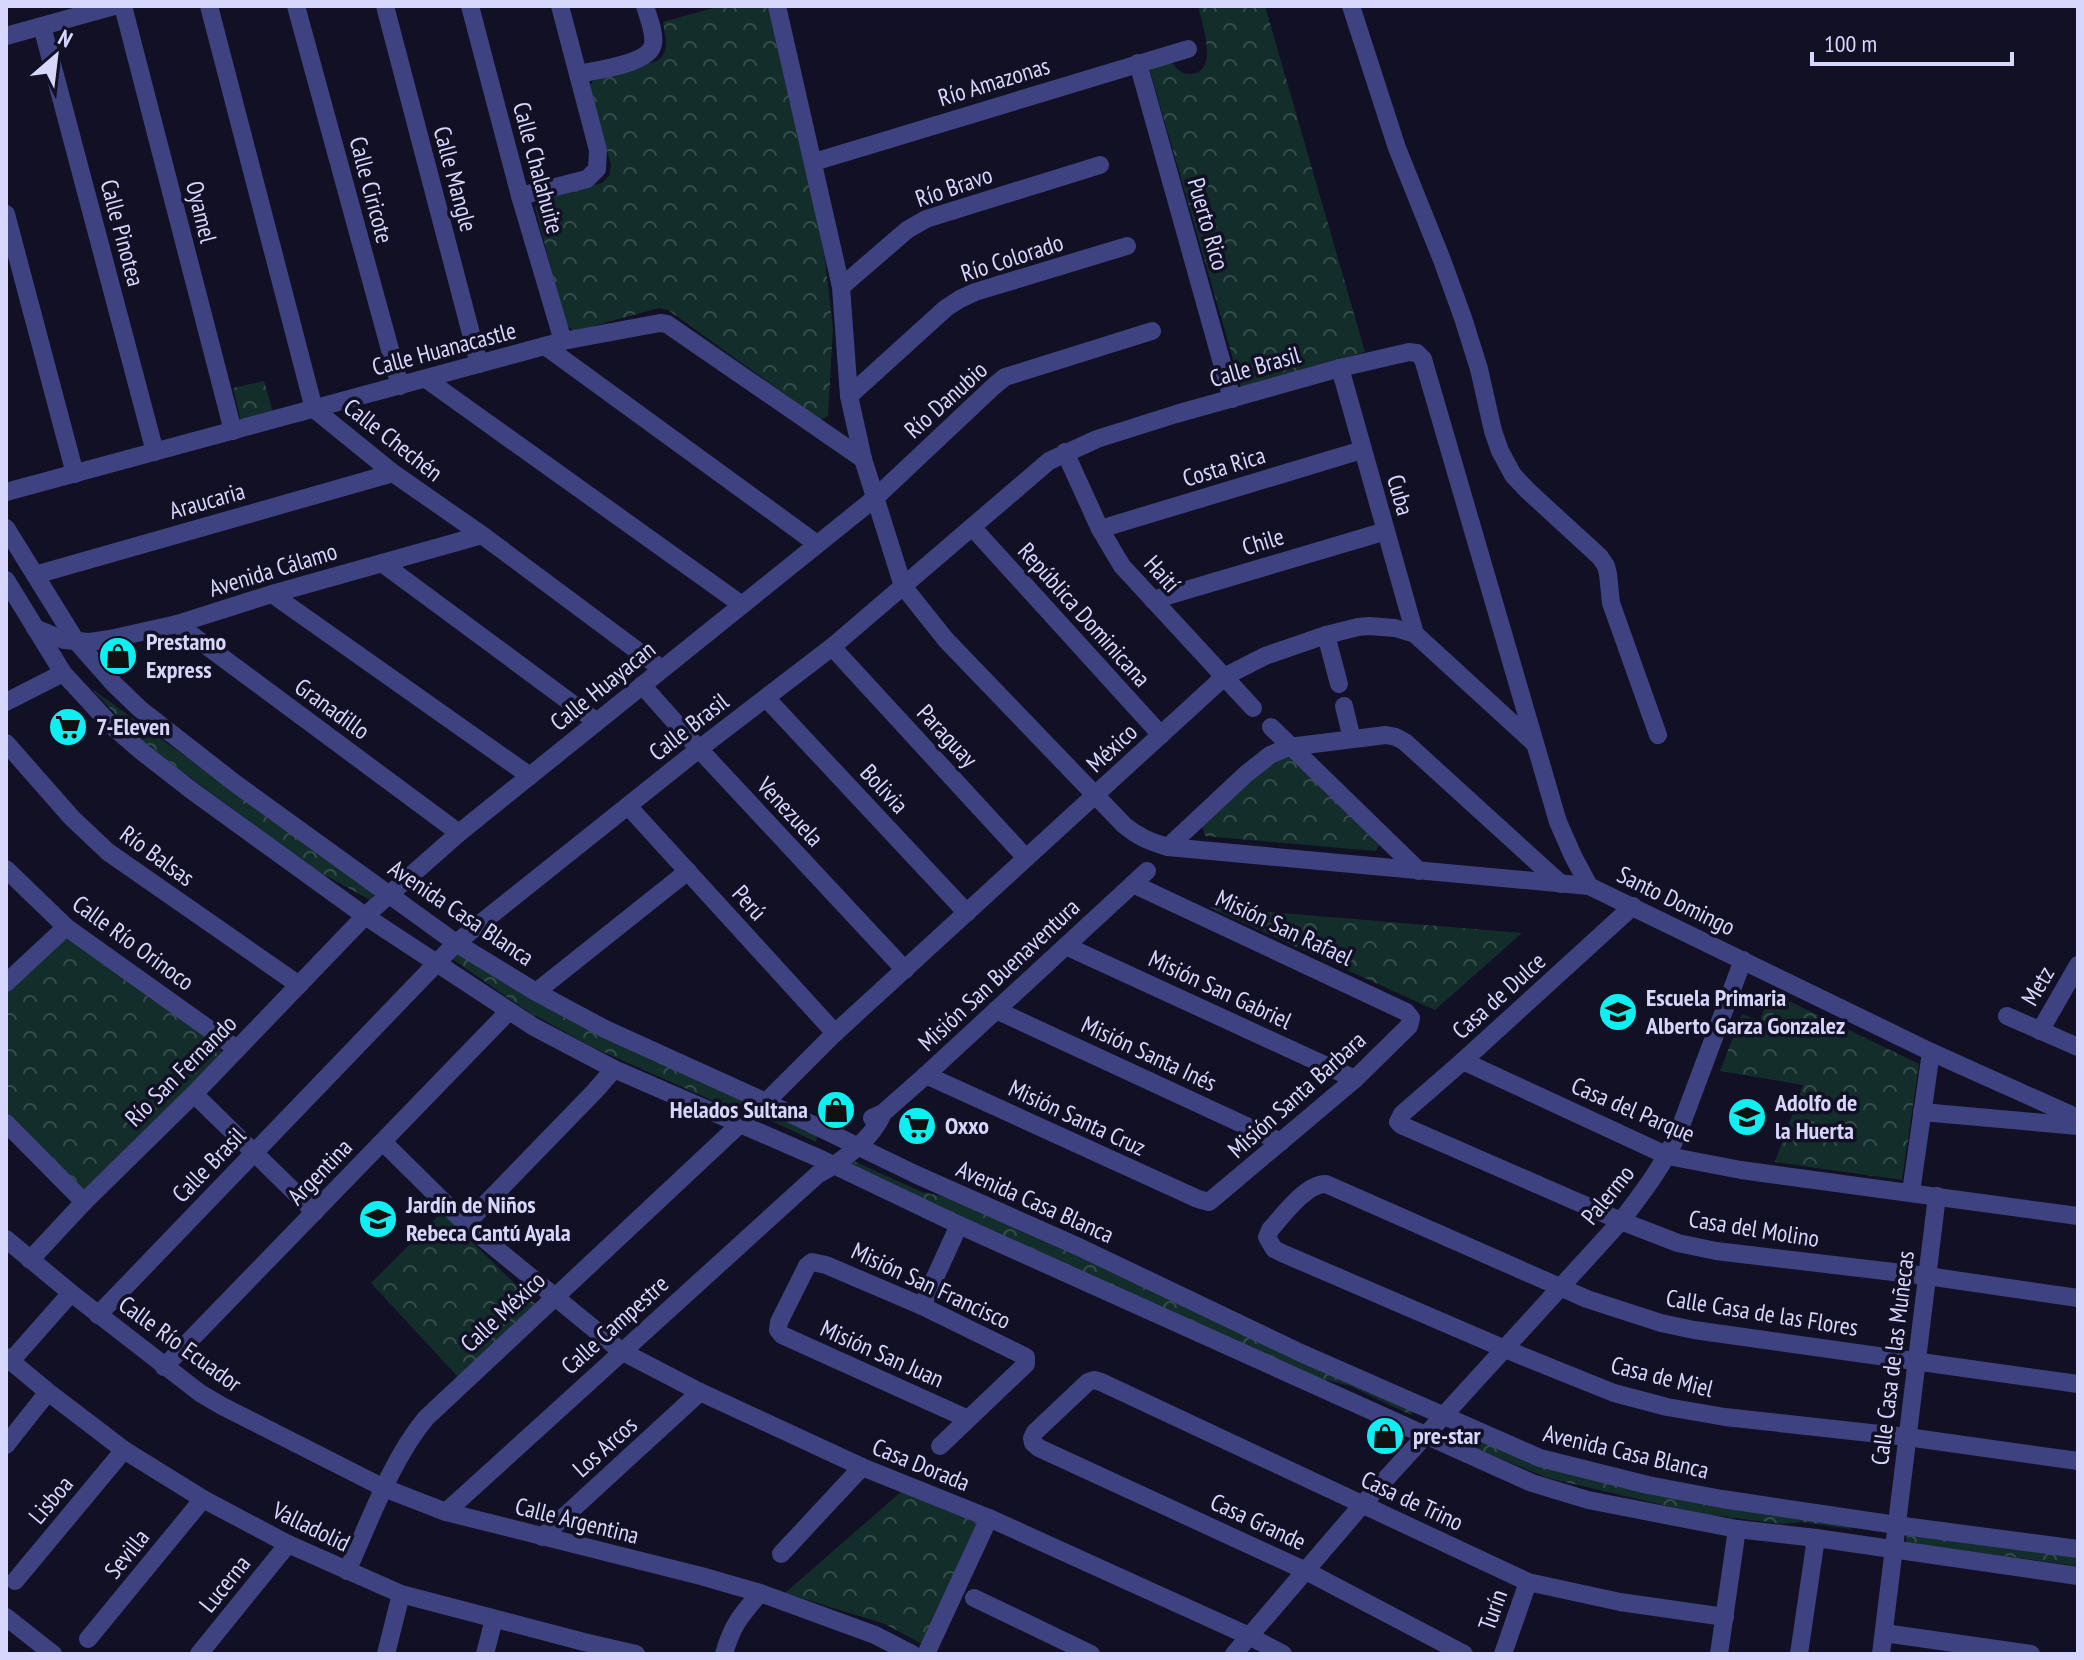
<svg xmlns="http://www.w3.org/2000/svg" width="2084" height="1660" viewBox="0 0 2084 1660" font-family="'PT Sans Narrow',sans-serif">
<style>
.park{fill:url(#park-crowns)}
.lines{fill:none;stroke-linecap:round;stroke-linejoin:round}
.minor{stroke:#3e4280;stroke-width:18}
.labels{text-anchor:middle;stroke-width:7;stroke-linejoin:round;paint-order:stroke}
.street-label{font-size:24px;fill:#d7d6fc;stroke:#121024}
.poi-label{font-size:24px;font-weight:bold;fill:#d7d6fc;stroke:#121024;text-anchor:start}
</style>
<defs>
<pattern id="park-crowns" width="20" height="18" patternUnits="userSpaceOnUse" patternTransform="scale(2)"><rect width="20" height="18" fill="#132e2a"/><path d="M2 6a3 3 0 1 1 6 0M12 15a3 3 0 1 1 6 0" fill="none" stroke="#354c4a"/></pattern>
</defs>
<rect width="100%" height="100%" fill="#121024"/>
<g class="park">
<path d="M720 6H775L825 260 833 328 828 416 821 420 668 310 659 308 575 331 566 326 535 207 540 199 602 183 609 176 611 165 590 86 595 77 657 61C671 51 665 37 663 22Z"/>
<path d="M1198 6H1265L1365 352 1241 387 1149 67 1170 60C1176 68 1180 74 1190 74 1220 74 1202 23 1198 6Z"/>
<polygon points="264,381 273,412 241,421 233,388"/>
<polygon points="92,689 375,893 370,900 314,869 137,738"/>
<polygon points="1278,756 1291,756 1382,840 1376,851 1205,836 1202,826"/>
<polygon points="1209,907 1522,933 1435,1010"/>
<polygon points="62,939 70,939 220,1045 221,1054 89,1190 79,1191 6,1115 6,993"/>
<polygon points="459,949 535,1002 819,1130 816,1142 753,1112 718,1103 590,1046 527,1011 451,958"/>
<polygon points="1770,992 1919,1064 1902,1180 1775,1162 1803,1085 1720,1071 1742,1014 1760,1021"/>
<polygon points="849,1159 922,1192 950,1198 1414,1409 1411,1415 1350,1386 1312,1376 847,1165"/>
<polygon points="442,1212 535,1304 458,1377 371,1283"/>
<polygon points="1457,1428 1541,1463 1852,1523 1851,1529 1802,1522 1782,1524 1697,1513 1548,1478 1448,1437"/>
<polygon points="902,1491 977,1523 924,1645 885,1624 785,1593"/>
<polygon points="1907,1534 2078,1554 2078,1566 1906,1543"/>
</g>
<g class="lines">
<g class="minor">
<polyline points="123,6 233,431"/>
<polyline points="209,6 314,409 393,473 482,535 662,669"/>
<polyline points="296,6 400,386"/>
<polyline points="385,6 479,364"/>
<polyline points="470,6 520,196 563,341"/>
<path d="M777 6 841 287 849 396 863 459 903 586 946 640 1124 825C1138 837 1151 842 1168 847L1589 886"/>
<polyline points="1351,6 1397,148 1442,260 1463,318 1479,369 1493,431 1500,451 1513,475 1527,490 1600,557 1606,566 1608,574 1611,603 1658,735"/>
<polyline points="42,26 155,452"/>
<polyline points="6,36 114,6"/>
<polyline points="1138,63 1232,399"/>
<path d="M578 74C596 70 650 64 653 44 655 32 648 17 645 6"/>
<polyline points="814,162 1188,49"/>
<polyline points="520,196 587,179 597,169 598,150 560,6"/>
<polyline points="6,214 75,474"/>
<polyline points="841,287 907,230 926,219 1100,165"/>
<polyline points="545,346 817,544"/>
<polyline points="1340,368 1415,634"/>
<polyline points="426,379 742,605"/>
<polyline points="849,396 946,308 960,299 975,292 1127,246"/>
<polyline points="1065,452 1100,529 1122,566 1253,708"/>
<polyline points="6,492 563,341 660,323 667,324 863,459"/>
<polyline points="972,527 1161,735"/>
<polyline points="6,528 76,641 114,684 140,709 236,784 456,943 536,992 605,1029 766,1102 917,1175 1079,1247 1301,1353 1540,1458 1648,1485 1722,1499 1896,1525 2078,1549"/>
<polyline points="1100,529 1362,450"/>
<polyline points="382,563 597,722"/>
<polyline points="35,575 393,473"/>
<polyline points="6,580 63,673 112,726 141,751 191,790 365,916 534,1027 614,1069 823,1160 959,1225 1532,1483 1588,1500 1737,1529 1816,1538 2078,1576"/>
<polyline points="272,594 530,776"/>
<polyline points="1153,600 1386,531"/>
<polyline points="177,624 459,833"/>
<polyline points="35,628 64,640 90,642 110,639 177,624 272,594 482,535"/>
<polyline points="1326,635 1339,684"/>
<polyline points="832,647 1026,858"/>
<polyline points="642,685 699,749 905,970"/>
<polyline points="766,698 967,913"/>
<polyline points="6,702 63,673"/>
<polyline points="1344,706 1352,739"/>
<polyline points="1271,727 1419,871"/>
<polyline points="6,743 72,818 108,852 299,985"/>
<polyline points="628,806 835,1033"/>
<polyline points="1168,847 1246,774 1270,755 1289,747 1386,735 1396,737 1405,742 1561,884"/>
<polyline points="6,869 66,927 237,1049"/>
<polyline points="1633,906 1463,1061 1402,1114 1398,1122 1401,1125 1621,1221 1678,1243 1716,1251 1927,1276 2078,1298"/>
<polyline points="1066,946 1355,1079"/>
<polyline points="6,983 66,927"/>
<polyline points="536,992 688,871"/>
<polyline points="996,1010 1281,1142"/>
<polyline points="2007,1016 2078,1047"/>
<polyline points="2040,1031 2078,965"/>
<polyline points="1463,1061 1668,1156 1741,1170 2078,1216"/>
<polyline points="926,1075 1198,1199 1209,1202 1355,1079 1409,1026 1411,1018 1406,1012 1133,884"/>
<polyline points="194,1094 315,1212"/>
<polyline points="766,1102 835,1033 1224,677 1265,656 1326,635 1358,627 1369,626 1395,628 1415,634 1533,742"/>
<polyline points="1922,1112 2078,1126"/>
<polyline points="872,1118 883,1113 926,1075 1147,871"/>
<polyline points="6,1123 84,1202"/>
<polyline points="383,1142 466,1224 621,1351 700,1392 862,1467 989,1518 1249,1636 1283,1654"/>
<polyline points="1911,1192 1931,1052"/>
<polyline points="466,1224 595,1091 614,1069"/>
<polyline points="6,1239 71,1293 200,1393 222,1406 384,1488 446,1512 701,1576 760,1593 875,1635 912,1654"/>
<polyline points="30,1260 84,1202 194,1094 365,916 459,833 875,498 994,386 1005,377 1018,373 1152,331"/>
<polyline points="922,1306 959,1225"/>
<polyline points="98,1315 456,943 699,749 832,647 1049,461 1097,439 1176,414 1340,368 1409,352 1417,353 1423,359 1558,822 1573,856 1589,886 1931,1052 2078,1118"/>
<polyline points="6,1357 48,1392 124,1450 203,1499 288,1544 401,1594 584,1642 636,1654"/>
<polyline points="11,1361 71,1293"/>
<polyline points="164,1367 509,1011"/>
<path d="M2078 1384 1694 1330 1661 1323 1587 1299 1326 1184C1307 1183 1283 1215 1270 1230L1267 1237 1274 1249 1282 1253 1505 1349 1614 1393 1667 1407 1725 1417 1907 1437 2078 1461"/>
<polyline points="6,1445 48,1392"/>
<polyline points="940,1446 1026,1364 1026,1357 922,1306 826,1265 812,1262 807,1266 779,1322 778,1330 782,1335 968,1419"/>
<path d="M446 1512 817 1175C840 1163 873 1139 883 1113"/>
<polyline points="542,1537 700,1392"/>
<polyline points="781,1554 862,1467"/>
<path d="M347 1571C370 1521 391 1460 426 1418L740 1124"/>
<polyline points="15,1581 124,1450"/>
<polyline points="974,1598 1091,1654"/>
<polyline points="6,1617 53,1654"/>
<polyline points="1884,1633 2031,1654"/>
<polyline points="88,1639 203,1499"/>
<polyline points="199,1654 288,1544"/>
<polyline points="386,1654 401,1594"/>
<polyline points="485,1654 494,1619"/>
<path d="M724 1654C732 1625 741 1615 760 1593"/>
<polyline points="926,1654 989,1518"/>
<path d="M1234 1654 1362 1505 1621 1221C1643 1192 1664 1165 1679 1131L1743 960"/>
<polyline points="1464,1654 1306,1571 1039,1448 1033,1443 1032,1438 1035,1432 1088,1382 1094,1380 1101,1382 1528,1582 1620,1602 1725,1617"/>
<polyline points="1503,1654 1528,1582"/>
<polyline points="1719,1654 1737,1529"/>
<polyline points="1799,1654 1816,1538"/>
<polyline points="1881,1654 1937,1196"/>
</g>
</g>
<defs>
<symbol id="shop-disc" viewBox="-11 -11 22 22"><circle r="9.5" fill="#0feef0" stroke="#121024"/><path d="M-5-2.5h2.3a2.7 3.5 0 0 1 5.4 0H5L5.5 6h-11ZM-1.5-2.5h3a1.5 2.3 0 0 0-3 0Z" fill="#111"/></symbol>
<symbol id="supermarket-disc" viewBox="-11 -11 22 22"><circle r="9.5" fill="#0feef0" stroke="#121024"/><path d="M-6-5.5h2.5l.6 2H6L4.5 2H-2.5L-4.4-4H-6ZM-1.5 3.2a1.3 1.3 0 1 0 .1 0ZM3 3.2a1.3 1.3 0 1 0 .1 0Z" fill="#111"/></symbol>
<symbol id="school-disc" viewBox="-11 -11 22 22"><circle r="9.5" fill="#0feef0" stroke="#121024"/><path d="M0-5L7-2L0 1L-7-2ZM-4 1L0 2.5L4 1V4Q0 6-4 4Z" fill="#111"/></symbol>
</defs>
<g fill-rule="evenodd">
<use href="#shop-disc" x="96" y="634" width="44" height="44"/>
<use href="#supermarket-disc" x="46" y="705" width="44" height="44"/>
<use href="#school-disc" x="1596" y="990" width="44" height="44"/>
<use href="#shop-disc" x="814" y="1088" width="44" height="44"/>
<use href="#school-disc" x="1725" y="1095" width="44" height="44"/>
<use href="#supermarket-disc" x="895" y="1104" width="44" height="44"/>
<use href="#school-disc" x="356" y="1197" width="44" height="44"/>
<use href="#shop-disc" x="1363" y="1414" width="44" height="44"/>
</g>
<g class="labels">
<g class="street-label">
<text transform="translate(994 82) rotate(-17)" y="8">Río Amazonas</text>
<text transform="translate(538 168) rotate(75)" y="8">Calle Chalahuite</text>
<text transform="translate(455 179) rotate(75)" y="8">Calle Mangle</text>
<text transform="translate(954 187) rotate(-19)" y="8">Río Bravo</text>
<text transform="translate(371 190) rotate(75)" y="8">Calle Ciricote</text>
<text transform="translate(201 212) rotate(76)" y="8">Oyamel</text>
<text transform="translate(1208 224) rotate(74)" y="8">Puerto Rico</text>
<text transform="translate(122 233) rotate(75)" y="8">Calle Pinotea</text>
<text transform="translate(1012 258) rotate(-18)" y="8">Río Colorado</text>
<text transform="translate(444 349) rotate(-15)" y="8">Calle Huanacastle</text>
<text transform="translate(1255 367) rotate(-16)" y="8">Calle Brasil</text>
<text transform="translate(946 400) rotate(-42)" y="8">Río Danubio</text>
<text transform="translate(393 440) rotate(38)" y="8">Calle Chechén</text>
<text transform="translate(1224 467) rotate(-17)" y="8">Costa Rica</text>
<text transform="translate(1400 495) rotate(74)" y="8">Cuba</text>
<text transform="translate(207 501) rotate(-16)" y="8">Araucaria</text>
<text transform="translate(1263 542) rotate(-17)" y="8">Chile</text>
<text transform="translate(273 570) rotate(-17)" y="8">Avenida Cálamo</text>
<text transform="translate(1162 574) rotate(48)" y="8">Haití</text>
<text transform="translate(1084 615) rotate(48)" y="8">República Dominicana</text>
<text transform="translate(603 686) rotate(-39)" y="8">Calle Huayacan</text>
<text transform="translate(332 709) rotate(36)" y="8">Granadillo</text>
<text transform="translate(689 727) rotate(-38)" y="8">Calle Brasil</text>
<text transform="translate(947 736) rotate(47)" y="8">Paraguay</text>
<text transform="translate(1112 748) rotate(-43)" y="8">México</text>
<text transform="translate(884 789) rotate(47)" y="8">Bolivia</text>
<text transform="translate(790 812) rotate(47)" y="8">Venezuela</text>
<text transform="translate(157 856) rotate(36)" y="8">Río Balsas</text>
<text transform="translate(1676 901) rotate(26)" y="8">Santo Domingo</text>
<text transform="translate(749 903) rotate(48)" y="8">Perú</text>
<text transform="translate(461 913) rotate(34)" y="8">Avenida Casa Blanca</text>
<text transform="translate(1284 928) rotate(25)" y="8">Misión San Rafael</text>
<text transform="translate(133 943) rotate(36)" y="8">Calle Río Orinoco</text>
<text transform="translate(999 975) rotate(-43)" y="8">Misión San Buenaventura</text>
<text transform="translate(2038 986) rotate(-60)" y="8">Metz</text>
<text transform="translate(1220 990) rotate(25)" y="8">Misión San Gabriel</text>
<text transform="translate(1499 996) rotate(-42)" y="8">Casa de Dulce</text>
<text transform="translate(1149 1054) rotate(25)" y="8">Misión Santa Inés</text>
<text transform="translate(181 1071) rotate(-45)" y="8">Río San Fernando</text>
<text transform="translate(1297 1095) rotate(-42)" y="8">Misión Santa Barbara</text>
<text transform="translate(1633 1110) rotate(23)" y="8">Casa del Parque</text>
<text transform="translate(1077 1118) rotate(25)" y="8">Misión Santa Cruz</text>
<text transform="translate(209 1165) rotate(-46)" y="8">Calle Brasil</text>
<text transform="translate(320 1172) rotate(-46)" y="8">Argentina</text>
<text transform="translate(1608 1195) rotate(-51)" y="8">Palermo</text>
<text transform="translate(1035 1202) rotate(24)" y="8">Avenida Casa Blanca</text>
<text transform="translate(1754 1229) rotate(9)" y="8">Casa del Molino</text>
<text transform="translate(931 1286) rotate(25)" y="8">Misión San Francisco</text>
<text transform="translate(503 1312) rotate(-43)" y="8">Calle México</text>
<text transform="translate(1762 1313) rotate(9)" y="8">Calle Casa de las Flores</text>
<text transform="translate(615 1325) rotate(-42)" y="8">Calle Campestre</text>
<text transform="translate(180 1344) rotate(36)" y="8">Calle Río Ecuador</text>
<text transform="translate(882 1354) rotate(24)" y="8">Misión San Juan</text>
<text transform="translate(1893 1358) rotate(-83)" y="8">Calle Casa de las Muñecas</text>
<text transform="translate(1662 1377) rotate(14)" y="8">Casa de Miel</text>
<text transform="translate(605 1447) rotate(-42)" y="8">Los Arcos</text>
<text transform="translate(1626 1452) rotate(13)" y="8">Avenida Casa Blanca</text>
<text transform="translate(921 1465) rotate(22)" y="8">Casa Dorada</text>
<text transform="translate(51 1500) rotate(-50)" y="8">Lisboa</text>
<text transform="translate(1412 1501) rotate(25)" y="8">Casa de Trino</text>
<text transform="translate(577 1521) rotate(14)" y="8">Calle Argentina</text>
<text transform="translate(1258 1522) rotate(25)" y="8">Casa Grande</text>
<text transform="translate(311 1527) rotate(26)" y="8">Valladolid</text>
<text transform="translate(127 1554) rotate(-51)" y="8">Sevilla</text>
<text transform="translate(225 1584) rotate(-51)" y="8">Lucerna</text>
<text transform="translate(1493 1610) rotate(-70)" y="8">Turín</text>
</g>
<g class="poi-label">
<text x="146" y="650">Prestamo<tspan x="146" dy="28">Express</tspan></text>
<text x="96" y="735">7-Eleven</text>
<text x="1646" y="1006">Escuela Primaria<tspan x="1646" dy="28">Alberto Garza Gonzalez</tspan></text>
<text x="1775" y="1111">Adolfo de<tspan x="1775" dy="28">la Huerta</tspan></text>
<text x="808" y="1118" text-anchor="end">Helados Sultana</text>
<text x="945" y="1134">Oxxo</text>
<text x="406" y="1213">Jardín de Niños<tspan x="406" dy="28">Rebeca Cantú Ayala</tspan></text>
<text x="1413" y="1444">pre-star</text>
</g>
</g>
<rect width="2084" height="1660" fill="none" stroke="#d7d6fc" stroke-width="16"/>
<g transform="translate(56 56) rotate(28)" stroke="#121024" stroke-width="6" paint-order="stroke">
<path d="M0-6L14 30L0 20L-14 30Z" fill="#d7d6fc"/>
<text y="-12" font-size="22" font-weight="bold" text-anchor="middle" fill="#d7d6fc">N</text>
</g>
<path d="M1812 52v12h200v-12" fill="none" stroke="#d7d6fc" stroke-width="4"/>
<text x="1824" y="52" font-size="24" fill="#d7d6fc" stroke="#121024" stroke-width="6" paint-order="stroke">100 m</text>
</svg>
